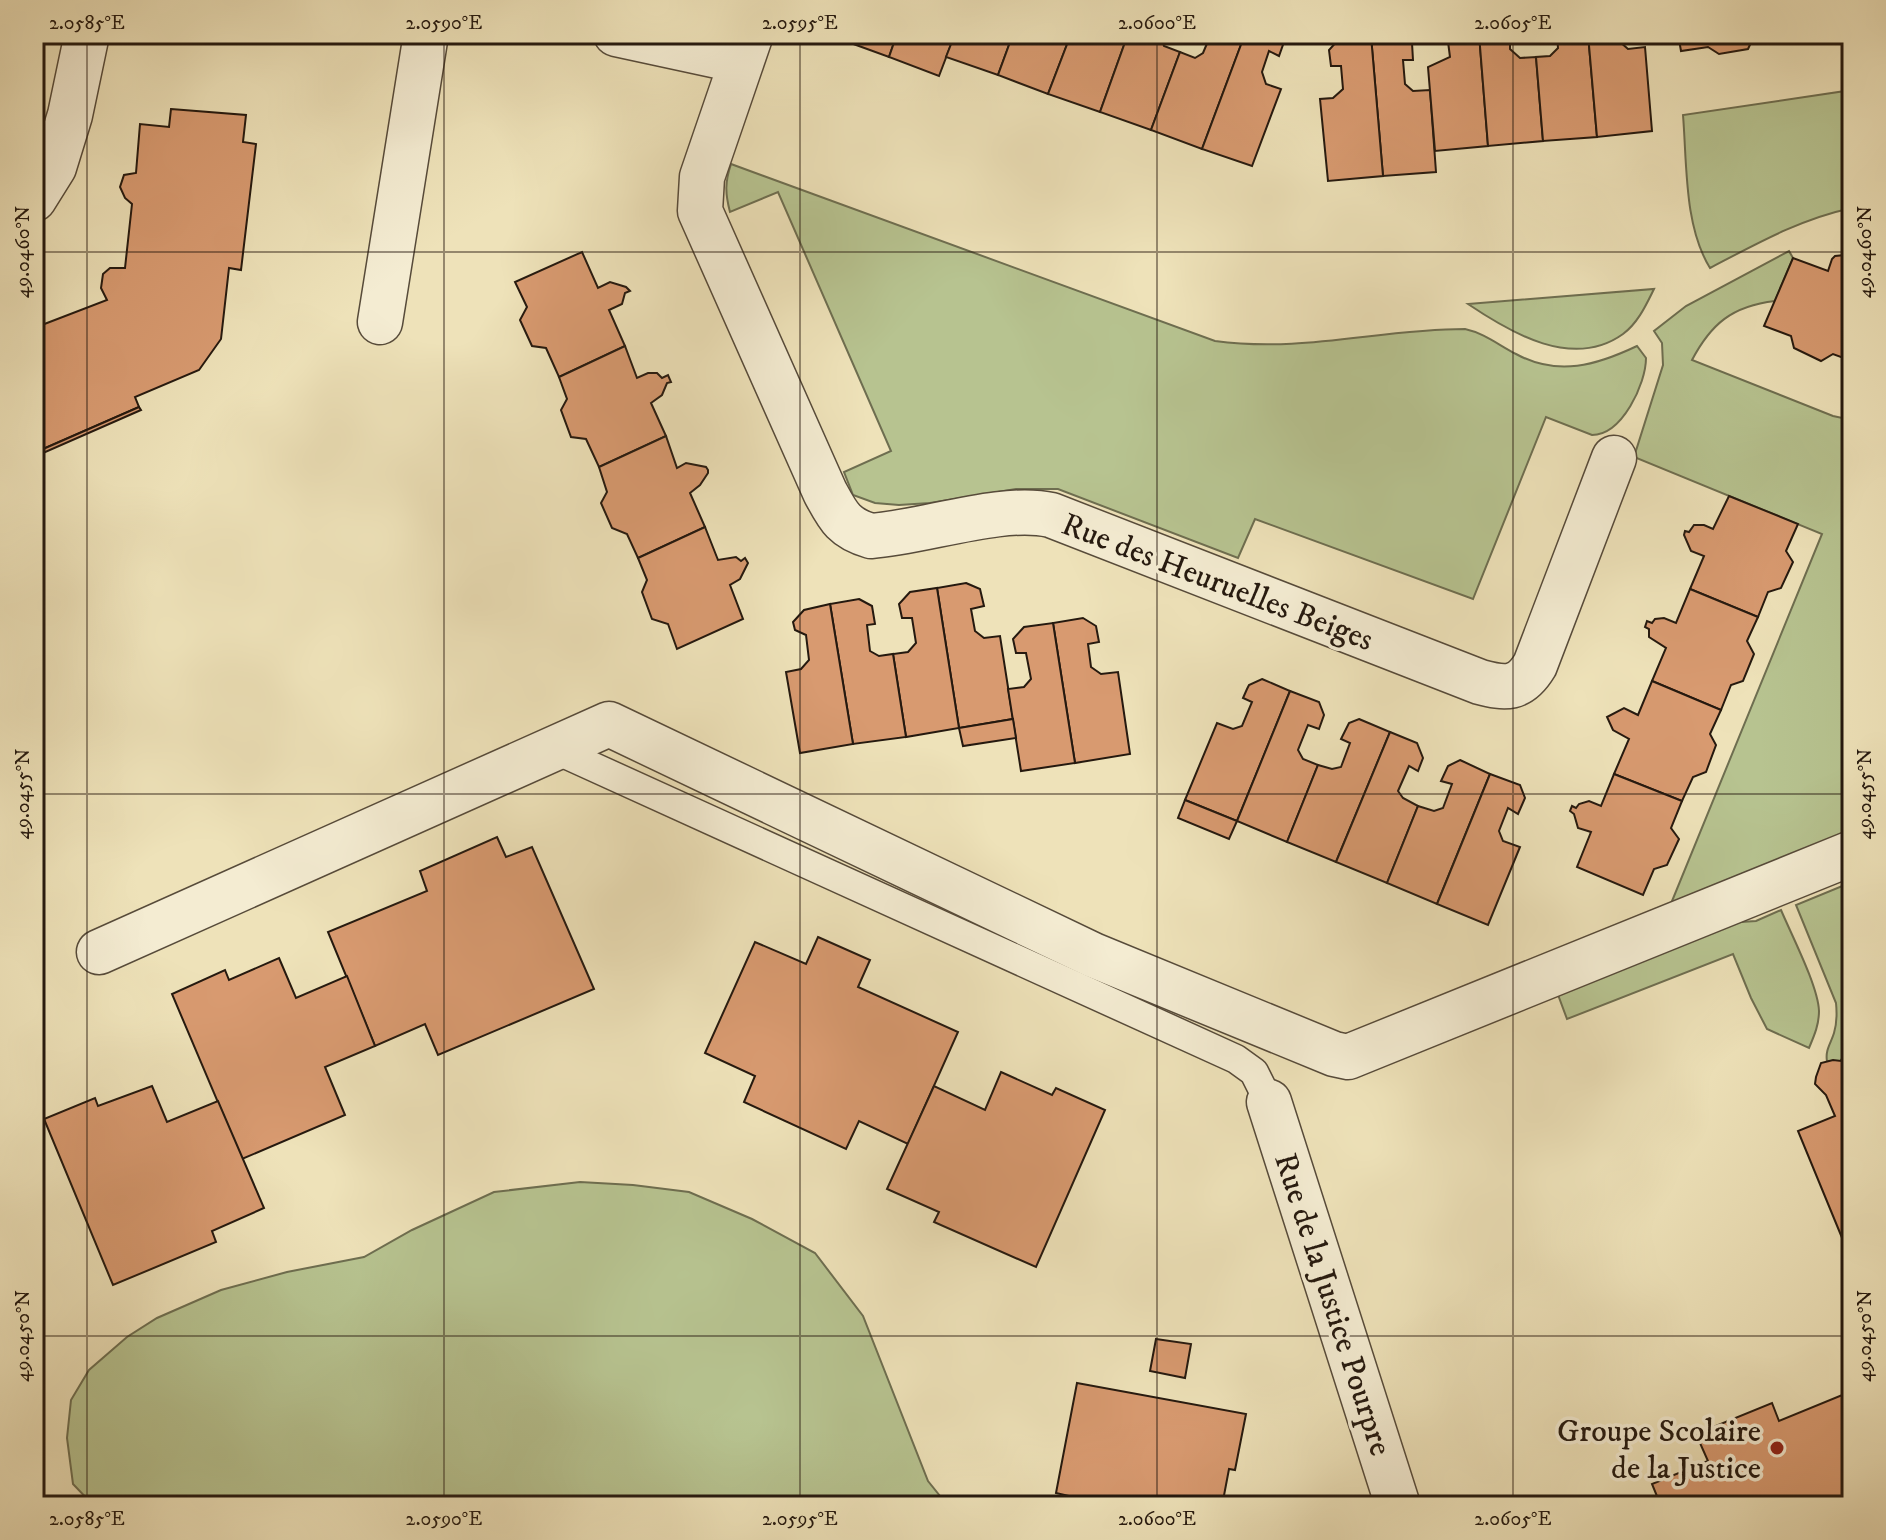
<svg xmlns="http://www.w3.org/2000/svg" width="1886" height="1540" viewBox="0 0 1886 1540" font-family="'IM FELL DW Pica',serif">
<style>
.green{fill:#b7c390;stroke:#6e6e50;stroke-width:2}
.building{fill:#d89a70;stroke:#25190f;stroke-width:2}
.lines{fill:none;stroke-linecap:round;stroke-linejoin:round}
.lane-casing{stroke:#574b3a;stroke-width:31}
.street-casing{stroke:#574b3a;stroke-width:47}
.lane{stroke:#f4ecd2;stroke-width:28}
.street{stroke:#f4ecd2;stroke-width:44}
.ticks{fill:none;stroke:#25190f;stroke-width:2;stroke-opacity:0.45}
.poi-dot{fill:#8f2418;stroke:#f4ecd2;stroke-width:3}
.labels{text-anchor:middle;stroke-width:7;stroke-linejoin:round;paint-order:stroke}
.street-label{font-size:32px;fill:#25190f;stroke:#f4ecd2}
.poi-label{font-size:32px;fill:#25190f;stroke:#f4ecd2;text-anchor:end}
.neatline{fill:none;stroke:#25190f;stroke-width:3}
.ticks-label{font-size:20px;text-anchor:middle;fill:#25190f}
</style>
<rect width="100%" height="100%" fill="#eee2b9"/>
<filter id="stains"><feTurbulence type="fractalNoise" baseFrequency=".0025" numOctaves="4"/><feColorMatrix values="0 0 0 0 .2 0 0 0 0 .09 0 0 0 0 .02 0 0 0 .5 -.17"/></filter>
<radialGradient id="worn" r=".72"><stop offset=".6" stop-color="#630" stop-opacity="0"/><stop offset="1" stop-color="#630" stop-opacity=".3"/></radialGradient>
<g class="green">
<path d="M1852 90V208C1800 219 1756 244 1710 268 1684 226 1687 164 1683 115Z"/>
<path d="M731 164 1215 341C1304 353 1379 329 1465 329 1484 333 1500 346 1516 354 1558 377 1597 365 1637 346L1646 358C1646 384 1622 435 1592 435L1546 417 1473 599 1255 519 1238 558 1058 489H1016L930 503 899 505 875 503 853 495 844 472 891 451 778 192 730 212C725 193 725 182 731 164Z"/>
<path d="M1789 251 1793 258 1775 301C1732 306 1711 324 1692 360L1833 416 1852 420V831L1670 906 1822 534 1634 457 1663 365 1662 343 1654 331 1686 306Z"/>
<path d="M1654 289C1646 305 1638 323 1623 334 1573 370 1511 333 1468 304Z"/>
<path d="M1852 882V1035L1841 1061H1827C1825 1050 1831 1043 1834 1033 1837 1023 1837 1013 1836 1003L1796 905Z"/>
<path d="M1781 910C1792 936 1818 986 1819 1011 1819 1025 1814 1036 1809 1048L1767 1029 1751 998 1733 954 1567 1019 1557 992 1711 924 1756 921Z"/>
<polygon points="580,1182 633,1185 689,1192 752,1219 815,1253 863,1316 928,1481 948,1506 94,1506 73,1484 67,1438 71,1400 89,1370 127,1337 157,1318 221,1290 287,1272 364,1257 412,1230 494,1192"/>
</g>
<g class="building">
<polygon points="838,34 897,34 889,57 837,38"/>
<polygon points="897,34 955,34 939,76 889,57"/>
<polygon points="955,34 1013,34 998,75 946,57"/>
<polygon points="1013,34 1071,34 1048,94 998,75"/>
<polygon points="1071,34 1128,34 1100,112 1048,94"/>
<polygon points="1128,34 1160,34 1164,46 1180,52 1151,130 1100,112"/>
<polygon points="1211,34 1245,34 1202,149 1151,130 1180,52 1195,58 1203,53"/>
<polygon points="1245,34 1282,34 1285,39 1279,56 1269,51 1262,72 1266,84 1281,89 1252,166 1202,149"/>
<polygon points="1402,34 1412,43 1413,60 1403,60 1405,84 1413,91 1430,90 1436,172 1383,176 1371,36"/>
<polygon points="1447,34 1479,34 1488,146 1435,151 1428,67 1450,57"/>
<polygon points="1479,34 1510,34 1510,49 1520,58 1536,57 1543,141 1488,146"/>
<polygon points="1557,34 1588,34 1597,137 1543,141 1536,57 1550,56 1558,48"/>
<polygon points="1588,34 1619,34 1619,41 1628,49 1645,47 1652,131 1597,137"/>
<polygon points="1678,34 1766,34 1754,36 1748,49 1719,54 1708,47 1681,51"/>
<polygon points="1371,36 1383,176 1328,181 1320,99 1333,98 1343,89 1341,66 1331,66 1329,50 1339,39"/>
<polygon points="171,109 246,115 243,142 256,144 241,270 229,268 221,339 199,370 135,397 139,407 34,453 34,328 107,300 101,288 103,274 110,268 125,268 132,204 125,198 120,187 124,175 136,173 140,124 169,127"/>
<polygon points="582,252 598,288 610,282 626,287 630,291 625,293 622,304 609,310 625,346 559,377 546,348 532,346 520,320 527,307 515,282"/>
<polygon points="1847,252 1852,254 1852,361 1833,354 1821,361 1794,348 1791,336 1764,326 1793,258 1828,271 1832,259 1835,256 1845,255"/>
<polygon points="625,346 637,378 648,373 657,373 662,378 668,375 671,382 667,383 662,395 651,403 666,436 599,467 586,439 571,437 561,410 567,399 559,377"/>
<polygon points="139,407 141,410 34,457 34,453"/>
<polygon points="666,436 677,468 686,463 706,467 708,470 708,473 700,485 690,493 705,527 638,558 627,534 612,528 601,503 607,492 599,467"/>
<polygon points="1729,496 1798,524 1786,551 1793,562 1781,588 1768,592 1758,617 1690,589 1704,556 1691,551 1684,535 1685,531 1689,532 1694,525 1704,525 1713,529"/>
<polygon points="705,527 718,560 736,557 741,561 745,558 748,563 740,579 730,585 743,619 677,649 668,624 652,619 642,592 647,580 638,558"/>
<polygon points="966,583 980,589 984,606 971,609 975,631 984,638 1000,636 1013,719 959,728 937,588"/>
<polygon points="937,588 959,728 906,737 893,654 908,652 916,643 912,618 902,618 899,604 910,592"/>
<polygon points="1690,589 1758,617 1747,641 1754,654 1743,681 1731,685 1721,710 1652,681 1666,648 1649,637 1649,629 1645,627 1647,621 1652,623 1655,619 1664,618 1676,623"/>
<polygon points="859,599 872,606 875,624 867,625 870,651 879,656 893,654 906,737 853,744 830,604"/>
<polygon points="830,604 853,744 800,753 786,672 801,669 809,660 806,635 795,630 793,622 804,610"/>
<polygon points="1083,618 1096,626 1099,642 1088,644 1091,667 1101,674 1118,672 1130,754 1075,763 1053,623"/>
<polygon points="1053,623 1075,763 1021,771 1008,689 1024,687 1031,679 1026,653 1016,653 1013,639 1024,627"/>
<polygon points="1262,679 1290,691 1237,821 1185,800 1217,723 1233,729 1242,726 1252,702 1243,698 1247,689 1249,685"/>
<polygon points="1652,681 1721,710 1710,734 1716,745 1706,772 1693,777 1682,801 1614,774 1629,739 1613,730 1607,717 1624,708 1638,715"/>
<polygon points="1290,691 1319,702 1324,715 1319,729 1308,725 1298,750 1303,759 1318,765 1287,842 1237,821"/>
<polygon points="1013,719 1016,738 963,746 959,728"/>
<polygon points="1359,719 1390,732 1336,862 1287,842 1318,765 1332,769 1341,767 1350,743 1341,739 1349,723"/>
<polygon points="1390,732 1417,743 1423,758 1418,771 1409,766 1398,791 1403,798 1418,806 1387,883 1336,862"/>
<polygon points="1460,760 1490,774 1437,904 1387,883 1418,806 1434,811 1443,808 1452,784 1441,781 1448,766"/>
<polygon points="1490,774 1520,785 1525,798 1518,814 1508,808 1499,831 1503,841 1520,847 1488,925 1437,904"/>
<polygon points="1614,774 1682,801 1671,828 1679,839 1667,865 1654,869 1643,895 1577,867 1591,832 1578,828 1574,814 1570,811 1572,806 1576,808 1579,804 1589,801 1601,806"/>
<polygon points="1185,800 1237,821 1229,839 1178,818"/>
<polygon points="497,837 506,857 532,847 594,989 438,1055 425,1024 375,1046 328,932 427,891 420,871"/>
<polygon points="818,937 870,960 858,987 958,1032 908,1144 859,1121 846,1149 744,1102 755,1076 705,1053 755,942 806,964"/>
<polygon points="279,958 296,998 347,976 375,1046 325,1067 345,1115 242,1159 172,994 225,970 229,980"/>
<polygon points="1852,1035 1852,1262 1798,1131 1835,1116 1826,1095 1815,1084 1816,1077 1821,1063 1833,1060 1841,1061"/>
<polygon points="1001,1072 1052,1095 1056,1088 1105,1110 1036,1267 934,1222 939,1212 887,1189 934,1086 985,1110"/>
<polygon points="152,1086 167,1122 218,1101 264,1208 212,1231 216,1242 113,1285 44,1119 95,1098 98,1106"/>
<polygon points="1156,1339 1191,1344 1185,1378 1150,1371"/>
<polygon points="1077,1383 1246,1414 1235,1470 1229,1469 1222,1506 1067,1506 1069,1496 1056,1493"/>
<polygon points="1852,1391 1852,1505 1661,1506 1652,1484 1708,1461 1696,1434 1772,1403 1779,1421"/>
</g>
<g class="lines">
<defs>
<polyline id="lane" points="554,749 1236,1059 1254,1072 1269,1102"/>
<g id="street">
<polyline points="616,34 741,61"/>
<path d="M751 34 702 177 700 211 825 492C838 516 843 528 871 536 925 532 1001 504 1051 515L1480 682C1506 689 1520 690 1535 665L1614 458"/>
<polyline points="34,199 54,167 70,115 87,34"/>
<polyline points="380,322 426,34"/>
<polyline points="99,952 609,724 1093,955 1334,1054 1348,1057 1852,853"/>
<polyline points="1269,1102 1398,1506"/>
</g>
</defs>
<use href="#lane" class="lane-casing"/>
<use href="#street" class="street-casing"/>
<use href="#lane" class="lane"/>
<use href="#street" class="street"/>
</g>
<path class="ticks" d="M87 34V1506M444 34V1506M800 34V1506M1157 34V1506M1513 34V1506M34 252H1852M34 794H1852M34 1336H1852"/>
<circle class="poi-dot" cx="1777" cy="1448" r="8"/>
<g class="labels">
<g class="street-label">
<text transform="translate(1218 581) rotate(21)" y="11">Rue des Heuruelles Beiges</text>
<text transform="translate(1334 1304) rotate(72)" y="11">Rue de la Justice Pourpre</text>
</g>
<g class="poi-label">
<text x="1761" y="1441">Groupe Scolaire<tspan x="1761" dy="37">de la Justice</tspan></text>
</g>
</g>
<rect width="1886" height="1540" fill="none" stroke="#eee2b9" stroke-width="88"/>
<rect x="44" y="44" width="1798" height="1452" class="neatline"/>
<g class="ticks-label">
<text x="87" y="29">2.0585°E</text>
<text x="444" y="29">2.0590°E</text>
<text x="800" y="29">2.0595°E</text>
<text x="1157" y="29">2.0600°E</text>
<text x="1513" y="29">2.0605°E</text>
<text transform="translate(22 252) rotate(-90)" y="7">49.0460°N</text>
<text transform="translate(1864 252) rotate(-90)" y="7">49.0460°N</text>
<text transform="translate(22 794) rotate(-90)" y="7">49.0455°N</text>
<text transform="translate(1864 794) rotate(-90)" y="7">49.0455°N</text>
<text transform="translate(22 1336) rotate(-90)" y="7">49.0450°N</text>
<text transform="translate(1864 1336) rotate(-90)" y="7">49.0450°N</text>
<text x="87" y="1525">2.0585°E</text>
<text x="444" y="1525">2.0590°E</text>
<text x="800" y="1525">2.0595°E</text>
<text x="1157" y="1525">2.0600°E</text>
<text x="1513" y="1525">2.0605°E</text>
</g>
<rect width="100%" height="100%" filter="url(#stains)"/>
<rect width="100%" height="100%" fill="url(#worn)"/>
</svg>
